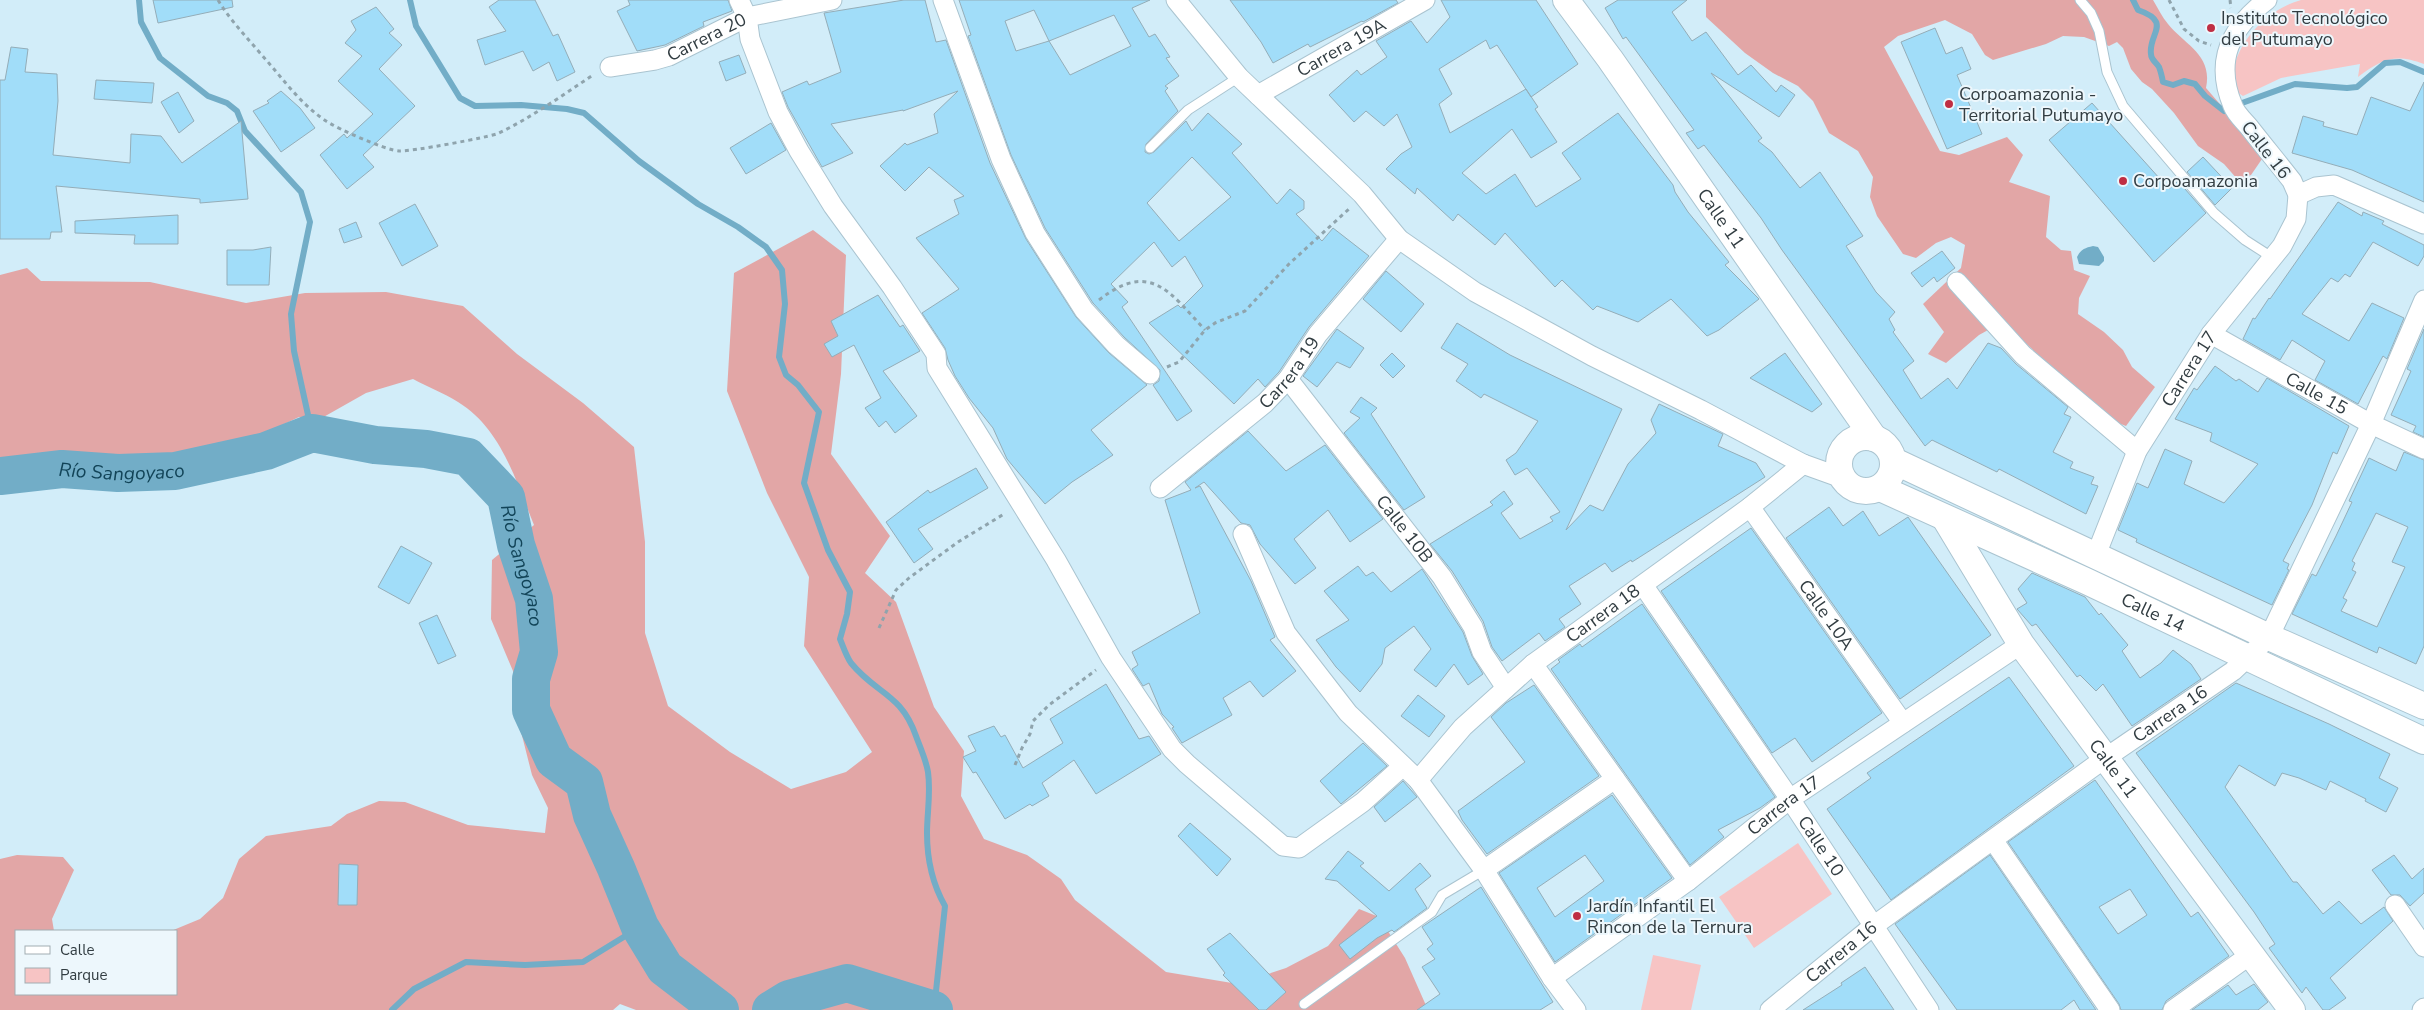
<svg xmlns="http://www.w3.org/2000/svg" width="2424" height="1010" viewBox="0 0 2424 1010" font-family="'Nunito Sans',sans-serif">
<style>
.green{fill:#f7c4c4}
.forest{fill:#e2a6a6}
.water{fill:#72adc7}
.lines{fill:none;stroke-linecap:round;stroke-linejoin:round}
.stream{stroke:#72adc7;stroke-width:6}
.river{stroke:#72adc7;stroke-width:38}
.building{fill:#a1ddf9;stroke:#94adb8;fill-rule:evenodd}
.lane-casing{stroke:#aac4d0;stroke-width:11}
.street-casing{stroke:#aac4d0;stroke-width:21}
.secondary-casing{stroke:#aac4d0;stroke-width:28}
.path{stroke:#8fa4ad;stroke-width:3;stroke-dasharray:4 4;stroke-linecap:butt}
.lane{stroke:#fff;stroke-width:9}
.street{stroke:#fff;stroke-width:19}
.secondary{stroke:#fff;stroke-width:26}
.poi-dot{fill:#bf2e43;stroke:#edf7fc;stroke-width:2}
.labels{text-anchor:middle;stroke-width:4;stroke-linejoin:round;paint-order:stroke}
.poi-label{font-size:18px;fill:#323d42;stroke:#edf7fc;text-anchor:start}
.street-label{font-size:18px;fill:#323d42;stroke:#edf7fc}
.water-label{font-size:19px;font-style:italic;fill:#124458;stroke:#edf7fc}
</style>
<rect width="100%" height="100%" fill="#d2edf9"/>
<g class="green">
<path d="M2301 0H2424V64C2395 53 2382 59 2358 77L2360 64 2281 78 2243 96 2237 92C2236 86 2233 79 2233 73 2238 39 2269 9 2301 0Z"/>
<polygon points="1798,843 1832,894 1754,948 1719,897"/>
<polygon points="1653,955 1701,965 1691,1010 1641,1010"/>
</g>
<g class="forest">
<path d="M1706 0H2153C2158 8 2162 17 2168 24 2185 45 2213 55 2206 88L2256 146 2262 159 2251 175 2238 180 2224 164 2198 146 2174 113 2152 89 2142 82 2131 69 2123 48 2117 42 2109 46 2084 37 2063 36 2046 44 1993 60 1985 55 1972 34 1945 20 1898 36 1884 47 1940 151 1959 155 2007 137 2023 155 2009 182 2050 196 2046 237 2061 250 2071 251 2074 270 2090 276 2079 298 2078 314 2104 332 2123 350 2132 367 2155 387 2126 426C2085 411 2057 369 2024 342 2016 335 2007 330 1999 324L1979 335 1946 363 1928 354 1944 332 1923 304 1961 268 1965 245 1951 237 1936 243 1916 258 1903 254 1877 216 1870 197 1873 177 1858 151 1829 133 1813 101 1798 86 1773 73 1745 53 1706 17Z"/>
<path d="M813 230 846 255 841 374 831 454 890 536 865 573 896 602 934 707 964 751 961 796 984 839 1027 855 1061 879 1075 900 1166 972 1238 984 1286 968 1328 946 1359 909 1379 917 1405 958 1428 1010H636L620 1004 613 1010H0V859L17 855 63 857 74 870 52 919 54 931H16V994H176V931H171L200 919 223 898 239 859 266 836 331 826 347 814 379 801 405 802 468 825 545 833 548 808 532 775 513 700V671L491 619 492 560 534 525C516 481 501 428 458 402 444 393 428 387 413 379L366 393 320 419 299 417 261 435 215 448 162 457 0 458V275L27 268 41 281 150 282 246 303 305 293 386 292 463 306 517 354 583 403 634 447 645 542V633L668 706 730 752 791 789 846 772 872 752 804 646 809 577 767 493 727 391 734 273Z"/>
</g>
<path class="water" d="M2093 246 2098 247 2104 257V261L2099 266 2079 264 2077 257C2081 249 2085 248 2093 246Z"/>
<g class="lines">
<g class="stream">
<polyline points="139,0 141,22 160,58 208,96 227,103 237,111 245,131 301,192 310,222 291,314 294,351 312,433"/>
<path d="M410 0 416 26 460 98 475 106 521 105 567 109 584 113 639 161 698 204 738 227 766 247 782 270 785 304 779 357 786 375 798 385 819 412 804 483 828 550 850 592 847 614 840 639C843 646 846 656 851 663 876 694 901 693 916 736 920 747 926 760 928 772 931 793 927 813 927 833 927 858 933 885 945 906L934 1010"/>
<path d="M2133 0 2138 10C2173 22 2148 34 2151 54 2151 60 2156 62 2159 67 2161 72 2162 77 2163 82L2173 85 2184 81 2195 84 2205 96 2224 111"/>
<polyline points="2242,103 2295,84 2347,88 2357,87 2385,63 2400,62 2424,72"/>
<polyline points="392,1010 414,989 466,962 525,965 583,962 640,927"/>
</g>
<g class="river">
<path id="s1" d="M0 476 62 469 118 473 175 471 266 451 312 433 375 445 426 449 468 457 506 497 516 545 534 599 539 652 531 679V710L554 760 584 782 592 815 616 868 640 927 665 968 720 1010"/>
<polyline points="771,1010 789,999 847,983 934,1010"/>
</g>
</g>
<g class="building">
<polygon points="153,0 232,0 233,7 158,23"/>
<polygon points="499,0 535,0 553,36 558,34 575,72 557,81 549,62 533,71 523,51 485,65 477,40 506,31 489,7"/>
<polygon points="628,0 728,0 732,11 703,22 704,26 665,45 637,51 617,11 630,5"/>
<polygon points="904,0 925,0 936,42 946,40 990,163 1026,239 1076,317 1109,353 1147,385 1091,430 1113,455 1072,482 1045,504 1007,459 993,428 969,398 955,376 948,360 945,348 922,313 959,289 916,238 959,214 954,200 964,196 929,167 905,191 880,166 905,143 907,145 938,133 934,114 958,91 903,111 903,110 831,124 853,153 822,167 788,107 782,92 807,81 809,85 841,72 824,13"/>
<path d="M959 0H1150L1132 8 1149 37 1155 34 1170 57 1166 58 1179 76 1165 86 1168 88 1165 91 1178 111 1146 144 1145 152 1149 154 1154 152 1186 121 1192 131 1208 113 1242 144 1232 153 1277 204 1290 189 1304 201V209L1296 214 1322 241 1333 228 1369 256 1309 327 1279 372 1265 387 1258 379 1234 404 1149 323 1178 305 1181 308 1203 286 1185 256 1172 267 1154 242 1111 284 1128 302 1122 307 1192 411 1177 421 1153 385 1159 381 1160 370 1124 337 1093 303 1045 228 1011 155 968 36 971 35ZM1034 10 1049 41 1016 51 1005 21ZM1114 15 1131 46 1070 75 1049 41ZM1192 157 1231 197 1179 241 1147 203Z"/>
<polygon points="1230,0 1396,0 1398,3 1363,22 1362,21 1310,47 1308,44 1273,63 1261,42"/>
<polygon points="1441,0 1536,0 1578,64 1531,97 1497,45 1490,49 1486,40 1439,69 1452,94 1439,104 1450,133 1526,89 1538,107 1535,109 1557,142 1531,158 1512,129 1462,173 1486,194 1515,174 1536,207 1581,179 1562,153 1618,113 1673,185 1675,192 1688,212 1729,262 1725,265 1759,299 1719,330 1707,336 1671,299 1638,322 1597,306 1593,310 1562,280 1555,287 1505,233 1495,245 1458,214 1453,221 1417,188 1415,194 1386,169 1401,154 1412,147 1397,114 1384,126 1366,111 1354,122 1329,95 1357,70 1361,75 1387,57 1376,41 1411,21 1427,43 1450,17"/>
<polygon points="1618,0 1687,0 1672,12 1692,41 1706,32 1738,75 1751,65 1776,92 1781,85 1795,95 1779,117 1711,73 1762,138 1758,141 1772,152 1800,188 1820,172 1863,236 1846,246 1876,292 1895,312 1889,319 1895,330 1893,332 1914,361 1903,370 1921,399 1948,378 1957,389 1988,343 2001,348 2016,364 2068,407 2064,414 2071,417 2053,452 2073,462 2070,468 2094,477 2091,484 2098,486 2086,514 1999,469 1997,472 1932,440 1925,446 1782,250 1761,218 1704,145 1698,149 1686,133 1694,130 1626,37 1623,39 1605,8"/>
<polygon points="376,7 394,29 389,33 402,45 379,69 415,106 363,155 374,167 347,189 320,155 344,134 347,138 373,114 338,81 362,56 345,43 356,30 351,21"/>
<polygon points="1935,28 1946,54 1962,47 1971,69 1957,75 1982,134 1947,149 1901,42"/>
<polygon points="11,47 28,49 25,72 57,74 58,101 53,155 130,163 131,134 161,136 182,163 241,121 248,199 200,203 200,199 56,186 62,232 51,232 50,239 0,239 0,80 5,80"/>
<polygon points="739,55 746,73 726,81 719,62"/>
<polygon points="96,80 154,83 152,103 94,99"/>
<polygon points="2424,82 2424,202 2352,170 2292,153 2303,116 2324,122 2323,126 2357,135 2371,97 2410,111"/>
<polygon points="281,91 300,108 315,128 281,152 253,111 269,103 267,101"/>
<polygon points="178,92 194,121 179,133 161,102"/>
<polygon points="2092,103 2169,189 2178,181 2206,213 2154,262 2049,140"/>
<polygon points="771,123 786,150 746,174 730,148"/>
<polygon points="2203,157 2232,188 2215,205 2187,172"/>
<polygon points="2338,202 2362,216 2363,212 2384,221 2382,224 2424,245 2424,256 2418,266 2373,242 2350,277 2345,274 2338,282 2331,278 2302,314 2349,341 2372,303 2404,318 2387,359 2383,356 2358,404 2315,380 2325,361 2292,340 2280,360 2243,339 2253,318 2255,319 2269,298 2270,299"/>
<polygon points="415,204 438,246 402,266 379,223"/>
<polygon points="178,215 178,244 134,244 135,235 75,233 75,221"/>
<polygon points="356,222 362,237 344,243 339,229"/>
<polygon points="271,247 269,285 227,285 227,250 253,250"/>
<polygon points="1942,251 1955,268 1937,282 1934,277 1922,287 1911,273"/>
<polygon points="1386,271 1424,304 1401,332 1363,299"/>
<polygon points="878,295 900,327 903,325 920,351 883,371 917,416 895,433 886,421 879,427 865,408 881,398 854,345 832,357 824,344 838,336 831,321"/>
<polygon points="1457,323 1510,355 1622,409 1566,530 1590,505 1603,511 1628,464 1656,433 1651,420 1659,404 1723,434 1718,446 1756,463 1765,477 1632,562 1631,560 1612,572 1605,563 1569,586 1581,604 1559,619 1565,627 1545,641 1539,633 1502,661 1492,647 1483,621 1452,571 1430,544 1493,505 1490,502 1504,491 1513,504 1501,513 1520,539 1553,521 1550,517 1560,512 1527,468 1515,475 1506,460 1516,453 1538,421 1484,394 1481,398 1456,381 1468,364 1441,348"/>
<polygon points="1337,329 1364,348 1350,368 1337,362 1317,387 1303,376"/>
<polygon points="2424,329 2424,437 2413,432 2416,426 2391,415 2411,371 2407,369"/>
<polygon points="1392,353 1405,366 1393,378 1380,365"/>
<polygon points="1785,353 1822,404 1812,412 1750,378"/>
<polygon points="2215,366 2236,381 2239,379 2258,392 2267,378 2349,426 2337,454 2333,452 2312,505 2283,561 2289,564 2287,569 2289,570 2272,605 2136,542 2137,539 2118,530 2137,483 2148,488 2165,449 2192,461 2184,484 2224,503 2258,464 2210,441 2212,433 2175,419 2194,388 2197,390"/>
<polygon points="1361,397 1377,408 1371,414 1425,497 1404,510 1344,433 1360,418 1350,412"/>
<polygon points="1248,431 1286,471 1325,445 1383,519 1350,542 1328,510 1294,539 1316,568 1295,584 1260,544 1250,525 1241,523 1204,482 1195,488 1200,486 1251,581 1275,637 1270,640 1296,671 1263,697 1250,681 1223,698 1232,715 1182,743 1172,728 1174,727 1162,714 1149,683 1143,686 1132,669 1138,665 1132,652 1200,613 1165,500 1191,490 1185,482"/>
<path d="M2404 452 2424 460V646L2416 664 2379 647 2377 653 2292 614 2312 574 2316 576 2336 536 2352 502 2349 501 2369 458 2396 471ZM2376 513 2408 527 2392 562 2405 567 2377 627 2341 611 2347 600 2343 598 2356 572 2352 570 2355 563 2352 561Z"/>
<polygon points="976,468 988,488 918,529 933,549 914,563 886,522 928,490 930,493"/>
<polygon points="1829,507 1843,526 1863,511 1879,536 1908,517 1991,635 1900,699 1786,538"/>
<polygon points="1751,528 1882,713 1812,762 1795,738 1772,753 1661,591"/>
<polygon points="401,546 432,563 409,604 378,587"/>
<polygon points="1358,566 1366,576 1373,572 1391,592 1422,569 1463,632 1472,656 1483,674 1468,685 1454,664 1436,687 1414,670 1431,649 1414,626 1385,648 1382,664 1360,692 1336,667 1316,640 1349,620 1324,591"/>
<polygon points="2032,573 2085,597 2099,615 2101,613 2128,645 2122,651 2140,678 2161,663 2173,650 2191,664 2201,679 2132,726 2103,684 2096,691 2080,675 2077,677 2036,624 2032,626 2017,609 2027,603 2018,589"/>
<polygon points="1642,604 1775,797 1760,808 1718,830 1724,837 1690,865 1551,669 1560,662 1558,660 1580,644 1582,647"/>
<polygon points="437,615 456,656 438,664 419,623"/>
<polygon points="2009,677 2074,766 1891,900 1827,809 1871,778 1867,773"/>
<polygon points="2236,683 2329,724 2390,754 2379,778 2398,788 2386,812 2365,801 2366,799 2330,781 2326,790 2299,778 2282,773 2275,786 2239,765 2225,787 2293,882 2297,882 2323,914 2339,901 2361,924 2384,907 2393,921 2330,978 2346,998 2329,1010 2323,1010 2306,987 2302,993 2269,948 2275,944 2254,912 2136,753"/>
<polygon points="1106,684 1139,739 1149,736 1161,754 1096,794 1074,760 1042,783 1049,796 1032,806 1030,804 1005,819 976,772 973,773 963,757 976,751 968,736 994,726 1001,737 1005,735 1023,768 1063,743 1050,719"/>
<polygon points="1534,685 1599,776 1487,854 1462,820 1458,811 1525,762 1491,717 1506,703"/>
<polygon points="1418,695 1445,716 1429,737 1401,716"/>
<polygon points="1363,743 1387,766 1341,804 1320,781"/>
<path d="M2095 780 2191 917 2198 912 2229 956 2166 1001 2162 1010H2121L2119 1004 2008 842ZM2130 889 2147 915 2118 934 2099 907Z"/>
<polygon points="1403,781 1417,797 1385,822 1374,807"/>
<path d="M1612 795 1672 878 1555 962 1499 873ZM1585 855 1604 881 1555 917 1537 888Z"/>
<polygon points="1190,823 1231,859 1217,876 1178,836"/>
<polygon points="1348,851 1364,863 1360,866 1389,891 1420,863 1431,876 1415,889 1427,908 1394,932 1392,930 1377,938 1350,959 1339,945 1377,916 1337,881 1325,879"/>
<polygon points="1990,855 2096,1010 2080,1010 2074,1000 2061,1010 1957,1010 1895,924"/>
<polygon points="2394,855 2412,879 2424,868 2424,893 2410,906 2400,895 2391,895 2372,870"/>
<polygon points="339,864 358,865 357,905 338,905"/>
<polygon points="1481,887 1553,1002 1540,1010 1417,1010 1440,994 1422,967 1435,959 1427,949 1433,944 1422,927"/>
<polygon points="1230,933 1286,992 1266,1010 1259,1010 1223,975 1225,973 1207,949"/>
<polygon points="1865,967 1894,1010 1803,1010 1842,985 1841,983"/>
<polygon points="2254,984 2268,1002 2258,1010 2192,1010 2228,985 2236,995"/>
</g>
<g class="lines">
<defs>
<g id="lane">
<polyline points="2080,0 2091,13 2099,31 2107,72 2123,106 2214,213 2245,240 2273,258"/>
<polyline points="1150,148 1188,110 1239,77"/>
<polyline points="1304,1004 1432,912 1442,895 1484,870"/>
</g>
<g id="street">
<polyline points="739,0 747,17 750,39 778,112 799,151 833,206 892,287 936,354 937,368 1056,560 1111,658 1172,749 1187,764 1283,846 1299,848 1363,802 1403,766"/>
<polyline points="943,0 1001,159 1035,233 1084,310 1116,345 1150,374"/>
<polyline points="1176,0 1239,77 1362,194 1399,239 1475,292 1592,356 1701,410 1803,464 1842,478"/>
<path id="s2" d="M610 67 655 60 669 56 747 17 832 0"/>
<path id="s3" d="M1258 95 1425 0"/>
<polyline points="2298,195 2316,187 2334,185 2424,224"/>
<polyline points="1957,282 2023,355 2137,451"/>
<path id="s4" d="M2211 334 2371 424 2424 449"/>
<path id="s5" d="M1288 379 1442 577 1473 627 1482 652 1506 688"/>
<path id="s6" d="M1160 488 1265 403 1288 379 1318 334 1399 239"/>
<path id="s7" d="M1750 507 1903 723"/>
<polyline points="1243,534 1286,633 1348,713 1418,780 1484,870 1552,978 1576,1010"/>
<path id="s8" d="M2096 555 2137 451 2211 334 2282 246 2296 219 2298 195 2292 181C2278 163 2263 145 2249 127 2244 121 2236 114 2233 106 2214 61 2230 28 2267 0"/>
<path id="s9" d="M1643 585 1790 799 1929 1010"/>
<polyline points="1533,664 1688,881"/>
<path id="s10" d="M1418 780 1463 727 1533 664 1750 507 1803 464"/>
<polyline points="1993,840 2110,1010"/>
<polyline points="1484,870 1615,779"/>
<polyline points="2395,905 2424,947"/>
<path id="s11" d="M1552 978 1688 881 1790 799 2021 644"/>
<path id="s12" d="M1770 1010 1872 927 2104 759 2233 671 2269 637 2371 424 2424 300"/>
<polyline points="2173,1010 2250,955"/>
<polyline points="2422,1010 2424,1008"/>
</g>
<g id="secondary">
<path id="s13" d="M1566 0 1610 59 1874 438"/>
<circle cx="1866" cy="464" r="27"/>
<polyline points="1894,461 2269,637 2424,706"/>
<path id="s14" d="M1880 488 2086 581 2424 741"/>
<path id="s15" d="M1946 520 2021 644 2292 1010"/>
</g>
</defs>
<use href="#lane" class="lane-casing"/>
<use href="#street" class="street-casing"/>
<use href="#secondary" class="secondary-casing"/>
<g class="path">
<path d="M218 0C230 20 245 35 260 53 281 76 299 103 326 121 338 129 385 150 399 151 409 152 491 137 499 133 532 117 563 95 593 75"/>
<polyline points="2169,0 2184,29 2199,41 2211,45"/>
<polyline points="2230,0 2231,8"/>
<path d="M1099 300C1150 260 1170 292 1205 330"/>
<polyline points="1167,367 1179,362 1205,330 1215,323 1245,311 1289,264 1350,208"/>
<polyline points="879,628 896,590 909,578 958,542 1004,514"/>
<polyline points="1015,765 1022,748 1030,734 1033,721 1049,705 1096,670"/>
</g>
<use href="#lane" class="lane"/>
<use href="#street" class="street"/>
<use href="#secondary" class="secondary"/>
</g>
<g class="poi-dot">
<circle cx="2211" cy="28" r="5"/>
<circle cx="1949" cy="104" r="5"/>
<circle cx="2123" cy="181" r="5"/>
<circle cx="1577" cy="916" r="5"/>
</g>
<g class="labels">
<g class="poi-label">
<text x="2221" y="24">Instituto Tecnológico<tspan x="2221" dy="21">del Putumayo</tspan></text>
<text x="1959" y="100">Corpoamazonia -<tspan x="1959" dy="21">Territorial Putumayo</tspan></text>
<text x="2133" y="187">Corpoamazonia</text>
<text x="1587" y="912">Jardín Infantil El<tspan x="1587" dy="21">Rincon de la Ternura</tspan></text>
</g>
<g class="street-label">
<text dy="6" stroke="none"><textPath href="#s2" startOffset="102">Carrera 20</textPath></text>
<text dy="6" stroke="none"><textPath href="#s3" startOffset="96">Carrera 19A</textPath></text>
<text transform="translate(2266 150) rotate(52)" y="6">Calle 16</text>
<text dy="6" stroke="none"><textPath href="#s13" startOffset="268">Calle 11</textPath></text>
<text dy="6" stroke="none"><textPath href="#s8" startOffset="209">Carrera 17</textPath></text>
<text dy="6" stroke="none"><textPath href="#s6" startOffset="174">Carrera 19</textPath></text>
<text dy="6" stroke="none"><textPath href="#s4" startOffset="121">Calle 15</textPath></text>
<text dy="6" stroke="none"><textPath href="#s5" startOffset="190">Calle 10B</textPath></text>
<text dy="6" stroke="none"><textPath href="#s14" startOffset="300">Calle 14</textPath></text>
<text dy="6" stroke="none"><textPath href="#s10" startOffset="250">Carrera 18</textPath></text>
<text dy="6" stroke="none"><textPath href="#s7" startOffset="132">Calle 10A</textPath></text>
<text dy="6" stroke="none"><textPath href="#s12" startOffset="498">Carrera 16</textPath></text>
<text dy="6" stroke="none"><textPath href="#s15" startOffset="300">Calle 11</textPath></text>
<text dy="6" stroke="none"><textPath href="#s11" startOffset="289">Carrera 17</textPath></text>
<text dy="6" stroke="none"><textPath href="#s9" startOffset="316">Calle 10</textPath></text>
<text dy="6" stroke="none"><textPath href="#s12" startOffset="92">Carrera 16</textPath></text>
</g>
<g class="water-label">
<text dy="7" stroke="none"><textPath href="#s1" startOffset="122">Río Sangoyaco</textPath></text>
<text dy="7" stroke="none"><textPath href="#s1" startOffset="602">Río Sangoyaco</textPath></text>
</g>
</g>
<rect x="15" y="930" width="162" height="65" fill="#edf7fc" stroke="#a2adb2"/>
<rect x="25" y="946" width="25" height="8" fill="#ffffff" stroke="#a2adb2"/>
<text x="60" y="955" font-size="15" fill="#323d42">Calle</text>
<rect x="25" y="968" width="25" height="15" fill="#f7c4c4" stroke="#a2adb2"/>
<text x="60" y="980" font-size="15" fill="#323d42">Parque</text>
</svg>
